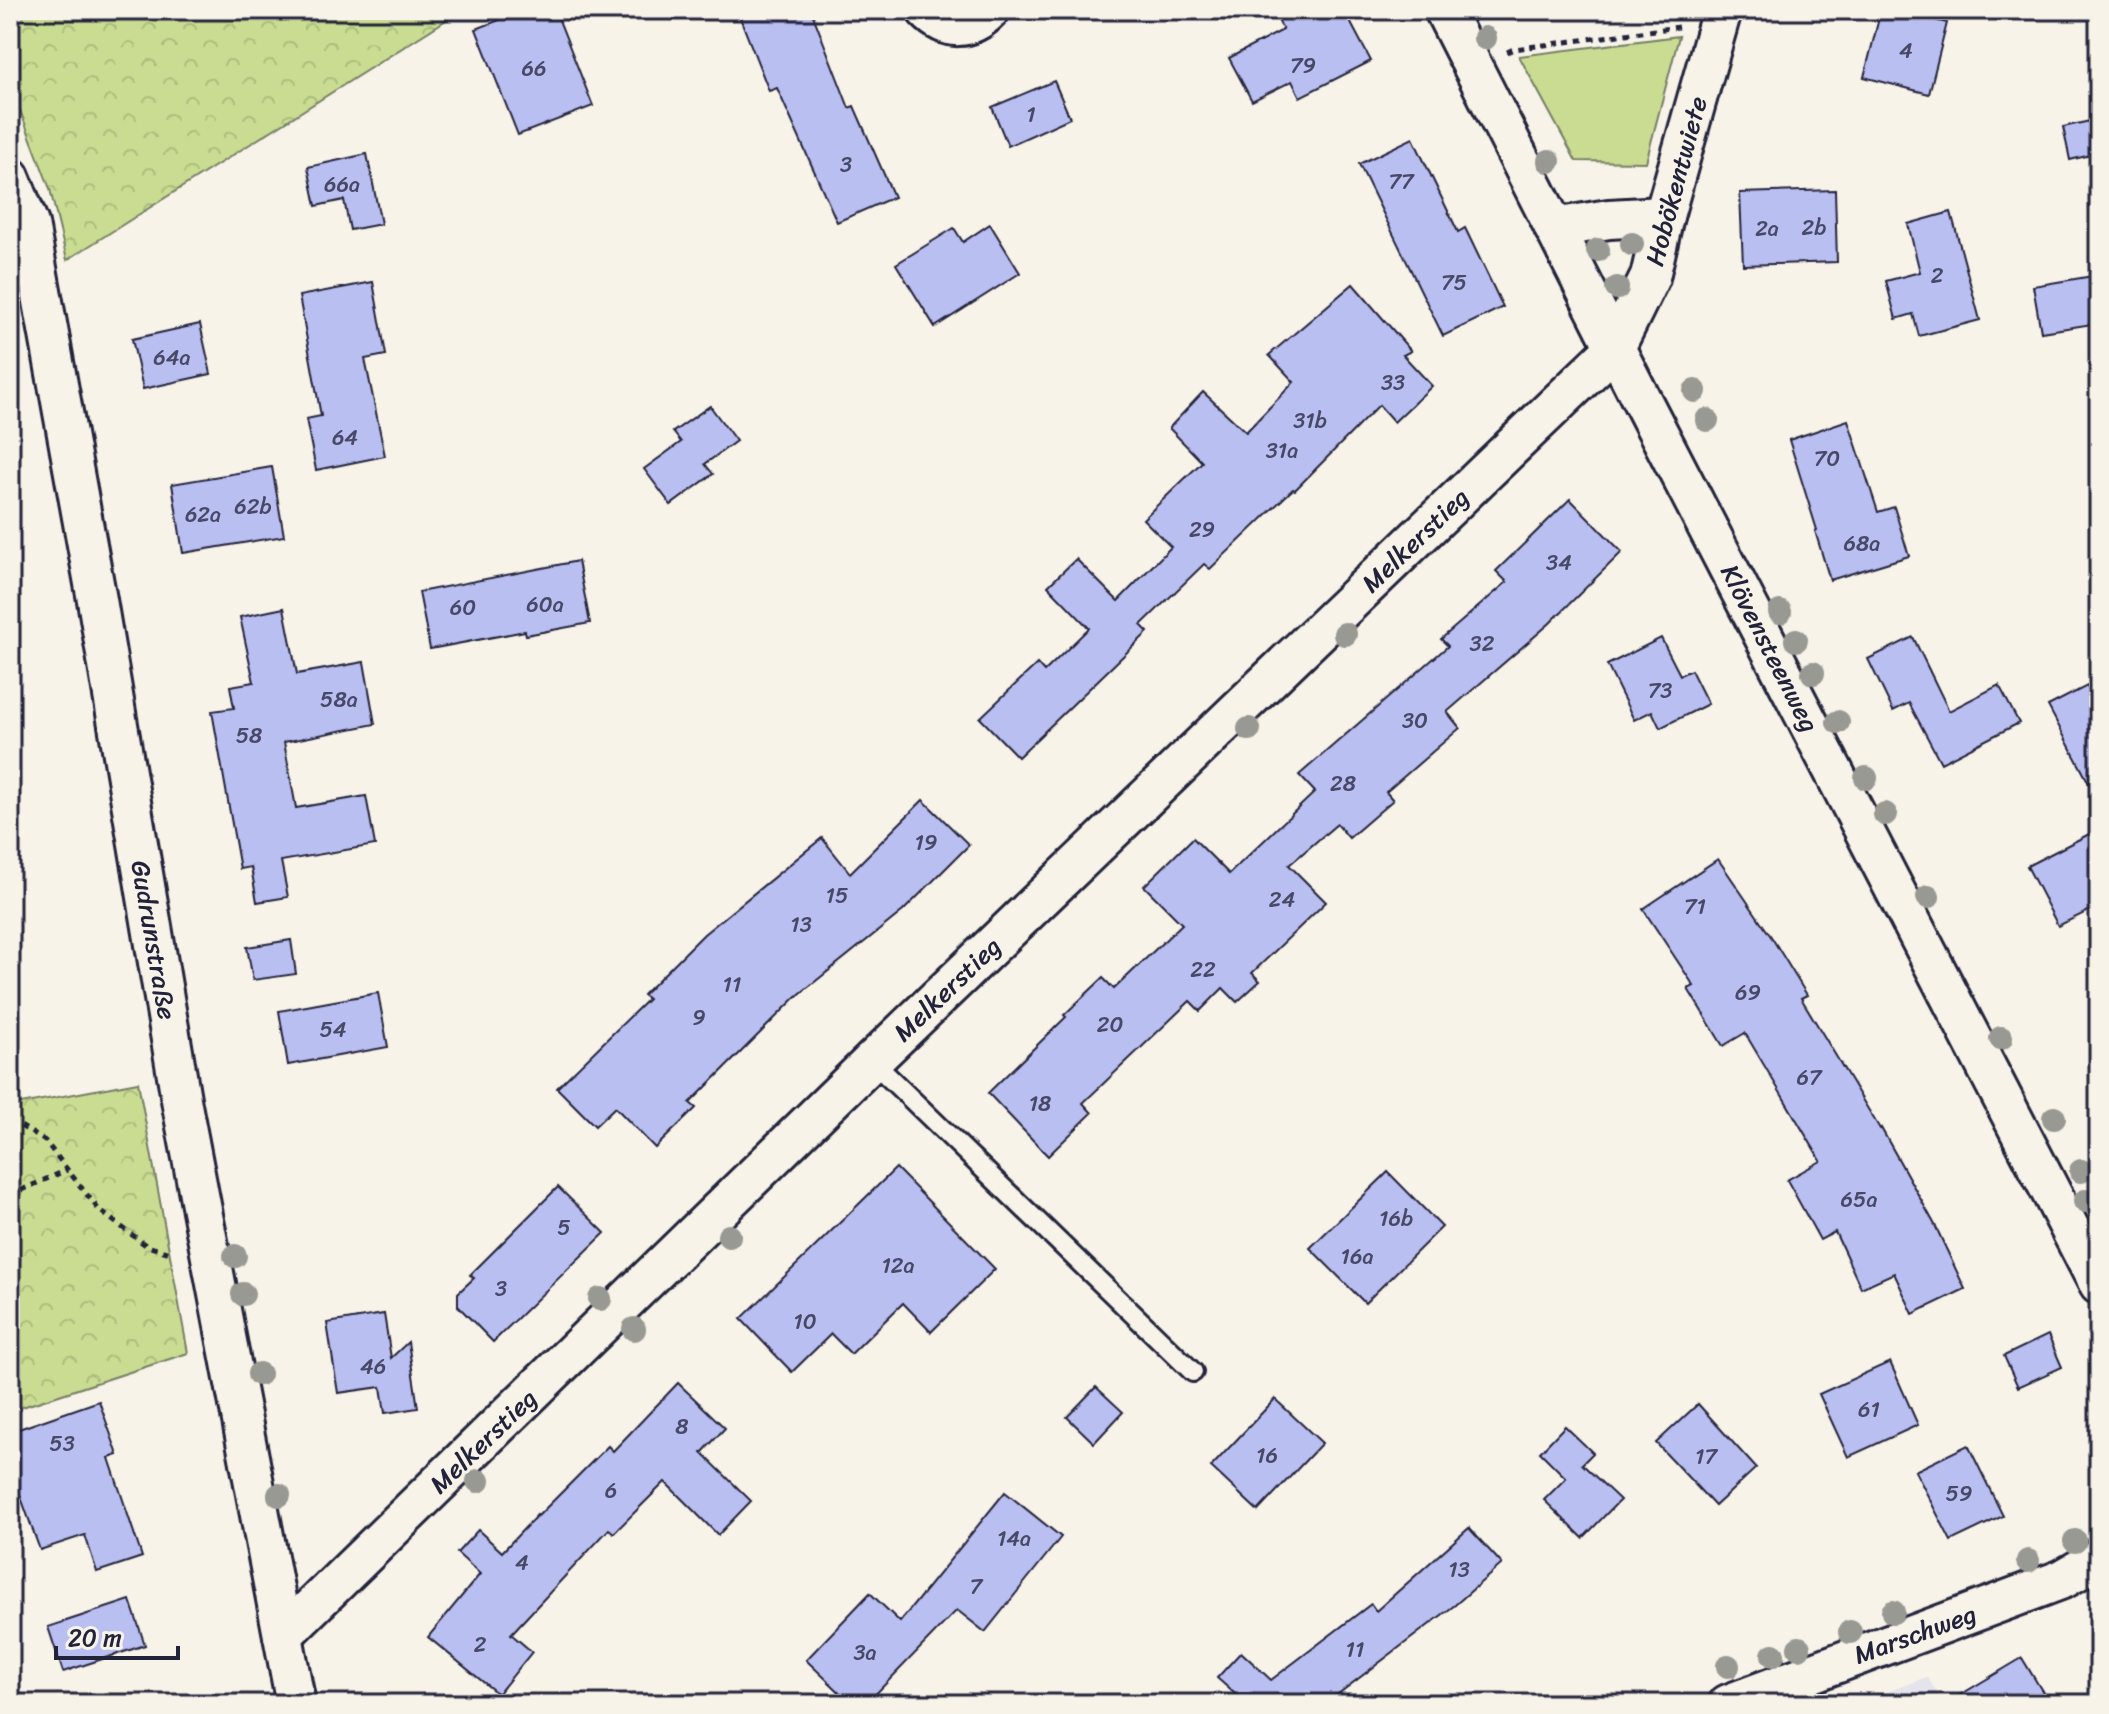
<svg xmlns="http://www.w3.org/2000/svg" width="2109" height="1714" viewBox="0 0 2109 1714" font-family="Sriracha,sans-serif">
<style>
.built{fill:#e5e3eb}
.green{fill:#c9dc91;stroke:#767f66;stroke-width:2}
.forest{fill:url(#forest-crowns);stroke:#767f66;stroke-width:2}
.building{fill:#babff1;stroke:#22223b;stroke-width:2}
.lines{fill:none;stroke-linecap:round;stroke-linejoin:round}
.service-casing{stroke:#22223b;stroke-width:24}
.minor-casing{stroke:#22223b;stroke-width:44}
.path{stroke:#22223b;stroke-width:5;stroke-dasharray:6 6;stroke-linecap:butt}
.service{stroke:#f7f3e8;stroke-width:18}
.minor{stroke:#f7f3e8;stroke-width:38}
.tree{fill:#999994}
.labels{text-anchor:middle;stroke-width:6;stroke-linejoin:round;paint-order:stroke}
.number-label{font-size:22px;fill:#484968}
.street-label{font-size:26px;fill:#22223b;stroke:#f7f3e8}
</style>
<defs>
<pattern id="forest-crowns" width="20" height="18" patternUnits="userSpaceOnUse" patternTransform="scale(2)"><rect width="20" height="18" fill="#c9dc91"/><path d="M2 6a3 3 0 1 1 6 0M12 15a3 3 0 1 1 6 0" fill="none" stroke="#acbc7e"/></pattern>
</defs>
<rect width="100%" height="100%" fill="#f7f3e8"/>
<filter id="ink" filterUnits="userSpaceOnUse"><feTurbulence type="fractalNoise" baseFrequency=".0125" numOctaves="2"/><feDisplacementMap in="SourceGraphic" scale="16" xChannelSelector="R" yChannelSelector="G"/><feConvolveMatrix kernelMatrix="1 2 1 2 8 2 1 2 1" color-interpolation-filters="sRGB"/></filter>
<g filter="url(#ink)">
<polygon class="built" points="1927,1677 1944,1704 1855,1704"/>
<polygon class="green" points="1679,36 1646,162 1576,161 1519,56"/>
<g class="forest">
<polygon points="10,10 462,10 67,260 50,189 10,84"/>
<polygon points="138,1082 188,1353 10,1411 10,1106"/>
</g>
<g class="building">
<polygon points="525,10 555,10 593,106 518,135 476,29"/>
<polygon points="737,10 811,10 849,108 854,106 894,197 837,222 777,88 769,91"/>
<polygon points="1273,10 1344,10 1371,61 1300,97 1292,81 1252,101 1229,58 1283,30"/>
<polygon points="1881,10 1896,10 1947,23 1929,94 1864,77"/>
<polygon points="1054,81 1070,118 1008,146 992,107"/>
<polygon points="2099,119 2099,153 2070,160 2063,127"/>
<polygon points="1413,138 1458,232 1465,228 1503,307 1443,336 1359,164"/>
<polygon points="367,154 381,224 350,230 344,200 316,206 308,167"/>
<polygon points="1835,190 1837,262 1743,265 1740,193"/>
<polygon points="1951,212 1980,320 1919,336 1913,314 1896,319 1886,281 1920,272 1908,224"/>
<polygon points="990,224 1020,273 935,327 896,264 954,228 963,242"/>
<polygon points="2099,275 2099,323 2041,332 2033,286"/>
<polygon points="373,282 386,355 365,359 385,456 316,470 306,419 321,416 299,296"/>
<polygon points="1353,284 1411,351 1403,355 1432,386 1394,422 1379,405 1295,490 1293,489 1210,569 1204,564 1141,625 1148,632 1018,757 980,718 1037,664 1044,672 1089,628 1048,586 1076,559 1118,601 1171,547 1143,519 1202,462 1169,428 1203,392 1246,432 1294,382 1269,355"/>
<polygon points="200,324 211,374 143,389 132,339"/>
<polygon points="710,406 736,441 705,464 713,474 671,505 644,469 681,442 673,432"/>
<polygon points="1848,420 1878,512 1894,507 1909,556 1830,580 1815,531 1817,530 1789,440"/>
<polygon points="272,467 284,536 183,553 172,484"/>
<polygon points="1570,499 1622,552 1549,624 1447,712 1460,728 1386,792 1393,800 1349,838 1337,824 1289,865 1326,902 1252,973 1260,981 1237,1002 1223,988 1200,1011 1190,1001 1083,1103 1092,1113 1048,1156 988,1093 1066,1017 1064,1015 1103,978 1114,989 1182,924 1144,886 1193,838 1229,874 1315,792 1299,775 1448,646 1441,639 1507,582 1496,571"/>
<polygon points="578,561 590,623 526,635 525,631 430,649 419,592"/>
<polygon points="284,608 297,674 364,662 375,724 284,742 296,808 366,796 375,845 281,861 288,897 257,902 251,867 240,869 212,711 234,708 230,686 254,682 240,617"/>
<polygon points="1913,637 1949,711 1999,685 2019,723 1941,763 1909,703 1893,711 1868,659"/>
<polygon points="1661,638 1680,675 1691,670 1708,704 1660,728 1652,711 1634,720 1607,665"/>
<polygon points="2087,686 2099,709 2099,802 2048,706"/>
<polygon points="923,800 969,845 903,911 796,997 690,1103 696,1108 655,1148 615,1107 595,1126 557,1088 648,999 643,995 704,934 822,838 850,873"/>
<polygon points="2099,829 2099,906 2058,926 2027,866"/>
<polygon points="1718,859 1772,938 1807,995 1801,998 1880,1129 1881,1128 1935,1225 1965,1289 1913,1314 1894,1273 1861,1288 1835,1232 1820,1240 1787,1180 1821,1161 1745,1033 1723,1046 1688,989 1694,986 1643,909"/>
<polygon points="291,940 296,974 253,980 247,947"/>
<polygon points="378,993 388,1047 288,1065 279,1011"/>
<polygon points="896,1168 995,1269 931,1332 903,1303 851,1354 831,1334 792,1372 741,1319"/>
<polygon points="1388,1172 1442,1227 1365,1303 1310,1248"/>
<polygon points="558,1187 605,1233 493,1342 458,1306 458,1293 474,1278 470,1275"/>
<polygon points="384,1314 391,1358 408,1342 418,1408 385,1413 381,1387 338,1393 327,1323"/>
<polygon points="2048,1335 2062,1367 2018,1387 2004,1356"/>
<polygon points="1890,1362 1918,1425 1848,1457 1819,1394"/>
<polygon points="678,1383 725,1428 702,1453 751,1501 718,1535 665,1482 614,1533 609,1529 511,1634 532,1652 498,1694 428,1637 480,1574 457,1553 478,1530 502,1552 537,1515 538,1516 608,1446 613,1451"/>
<polygon points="1096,1387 1123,1412 1094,1443 1067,1417"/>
<polygon points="1275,1399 1322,1443 1258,1511 1211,1467"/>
<polygon points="99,1401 118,1455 109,1458 142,1557 97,1572 85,1535 40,1550 10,1467 10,1432"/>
<polygon points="1698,1404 1756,1468 1715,1506 1656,1443"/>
<polygon points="1565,1426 1593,1453 1582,1464 1620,1500 1583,1538 1544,1500 1566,1478 1540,1452"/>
<polygon points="1968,1445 2003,1516 1951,1541 1915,1471"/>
<polygon points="1005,1492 1061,1537 985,1632 957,1610 866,1704 852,1704 806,1660 870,1593 900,1622"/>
<polygon points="1469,1528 1502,1564 1455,1605 1325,1704 1241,1704 1244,1702 1217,1678 1241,1652 1271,1680 1371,1604 1376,1611"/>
<polygon points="130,1600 145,1645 63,1672 48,1627"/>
<polygon points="2022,1658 2050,1704 1945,1704"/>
</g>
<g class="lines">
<defs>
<polyline id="service" points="872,1061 1193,1372"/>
<g id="minor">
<path d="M926 10C947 32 970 31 990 10"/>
<polyline points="1444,10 1639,395 2099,1285"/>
<polyline points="10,177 29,224 97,600 182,1105 296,1704"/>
<polyline points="1554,228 1609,219 1664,216"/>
<polyline points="283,1635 872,1061 1615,348 1650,277 1664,216 1722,10"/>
<polyline points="1728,1704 2063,1579 2099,1558"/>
</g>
</defs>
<use href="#service" class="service-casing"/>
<use href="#minor" class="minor-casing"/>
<g class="path">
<polyline points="1507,52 1514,49 1678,27"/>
<polyline points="10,1123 14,1122 45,1141 99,1210 147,1246 173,1254"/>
<polyline points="10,1195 67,1170"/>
</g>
<use href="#service" class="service"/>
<use href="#minor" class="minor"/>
</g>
<g class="tree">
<circle cx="1485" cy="38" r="12"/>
<circle cx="1549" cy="161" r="12"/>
<circle cx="1632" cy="244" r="12"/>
<circle cx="1598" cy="250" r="12"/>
<circle cx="1617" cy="288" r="12"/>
<circle cx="1695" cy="391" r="12"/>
<circle cx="1707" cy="420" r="12"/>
<circle cx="1780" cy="612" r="12"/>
<circle cx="1345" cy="634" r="12"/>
<circle cx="1796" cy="640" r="12"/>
<circle cx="1813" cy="673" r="12"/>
<circle cx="1838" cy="722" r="12"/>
<circle cx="1249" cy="729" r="12"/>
<circle cx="1866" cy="778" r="12"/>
<circle cx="1885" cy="814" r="12"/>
<circle cx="1928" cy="897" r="12"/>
<circle cx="2001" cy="1038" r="12"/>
<circle cx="2054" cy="1118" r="12"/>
<circle cx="2081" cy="1171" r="12"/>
<circle cx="2085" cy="1201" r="12"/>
<circle cx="729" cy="1236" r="12"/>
<circle cx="235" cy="1256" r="12"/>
<circle cx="243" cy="1294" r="12"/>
<circle cx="600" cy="1299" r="12"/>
<circle cx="634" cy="1329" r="12"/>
<circle cx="259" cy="1374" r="12"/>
<circle cx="478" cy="1481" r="12"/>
<circle cx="279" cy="1495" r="12"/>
<circle cx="2075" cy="1541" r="12"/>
<circle cx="2028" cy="1561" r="12"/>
<circle cx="1893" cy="1612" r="12"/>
<circle cx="1850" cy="1632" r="12"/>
<circle cx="1799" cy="1648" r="12"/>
<circle cx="1773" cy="1655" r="12"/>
<circle cx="1728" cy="1666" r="12"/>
</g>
</g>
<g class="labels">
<g class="number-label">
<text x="1906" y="58">4</text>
<text x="1303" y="73">79</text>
<text x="534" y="76">66</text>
<text x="1031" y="122">1</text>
<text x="846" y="172">3</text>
<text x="1401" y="189">77</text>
<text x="342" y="192">66a</text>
<text x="1814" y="235">2b</text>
<text x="1767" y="236">2a</text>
<text x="1937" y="283">2</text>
<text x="1454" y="290">75</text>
<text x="172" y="365">64a</text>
<text x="1393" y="390">33</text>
<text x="1310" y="428">31b</text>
<text x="345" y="445">64</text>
<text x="1282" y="458">31a</text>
<text x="1827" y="466">70</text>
<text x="253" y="514">62b</text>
<text x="203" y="522">62a</text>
<text x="1202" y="537">29</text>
<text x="1862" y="551">68a</text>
<text x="1559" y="570">34</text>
<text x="545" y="612">60a</text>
<text x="463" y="615">60</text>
<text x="1482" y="651">32</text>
<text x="1660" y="698">73</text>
<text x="339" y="707">58a</text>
<text x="1415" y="728">30</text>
<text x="249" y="743">58</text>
<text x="1343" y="791">28</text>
<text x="926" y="850">19</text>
<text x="837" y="903">15</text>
<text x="1282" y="907">24</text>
<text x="1695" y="914">71</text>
<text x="801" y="932">13</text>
<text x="1203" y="977">22</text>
<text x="732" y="992">11</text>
<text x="1748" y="1000">69</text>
<text x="699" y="1025">9</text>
<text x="1110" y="1032">20</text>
<text x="333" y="1037">54</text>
<text x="1809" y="1085">67</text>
<text x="1040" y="1111">18</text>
<text x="1859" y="1207">65a</text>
<text x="1396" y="1226">16b</text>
<text x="564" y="1235">5</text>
<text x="1357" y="1264">16a</text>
<text x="898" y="1273">12a</text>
<text x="501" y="1296">3</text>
<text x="805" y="1329">10</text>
<text x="373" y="1374">46</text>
<text x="1869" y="1417">61</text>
<text x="682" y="1434">8</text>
<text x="62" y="1451">53</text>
<text x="1267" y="1463">16</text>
<text x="1706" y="1464">17</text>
<text x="611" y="1498">6</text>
<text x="1959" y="1501">59</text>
<text x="1014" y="1546">14a</text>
<text x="522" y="1570">4</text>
<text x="1459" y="1577">13</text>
<text x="976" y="1594">7</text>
<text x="480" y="1652">2</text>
<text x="1355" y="1657">11</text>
<text x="865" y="1660">3a</text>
</g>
<g class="street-label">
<text transform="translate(1676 181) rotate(-75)" y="9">Hobökentwiete</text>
<text transform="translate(1415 540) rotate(-44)" y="9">Melkerstieg</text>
<text transform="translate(1770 648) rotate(63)" y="9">Klövensteenweg</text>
<text transform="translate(154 940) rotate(80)" y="9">Gudrunstraße</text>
<text transform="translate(947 989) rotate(-44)" y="9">Melkerstieg</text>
<text transform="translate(483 1441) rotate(-44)" y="9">Melkerstieg</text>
<text transform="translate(1915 1634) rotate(-20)" y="9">Marschweg</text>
</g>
</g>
<rect width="2109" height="1714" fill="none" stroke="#f7f3e8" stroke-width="40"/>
<rect x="20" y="20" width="2069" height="1674" fill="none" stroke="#22223b" stroke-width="3" filter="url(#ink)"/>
<path d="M56 1646v12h122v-12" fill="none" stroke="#22223b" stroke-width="4"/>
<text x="68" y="1646" font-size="24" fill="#22223b" stroke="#f7f3e8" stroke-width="6" paint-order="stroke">20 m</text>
</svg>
